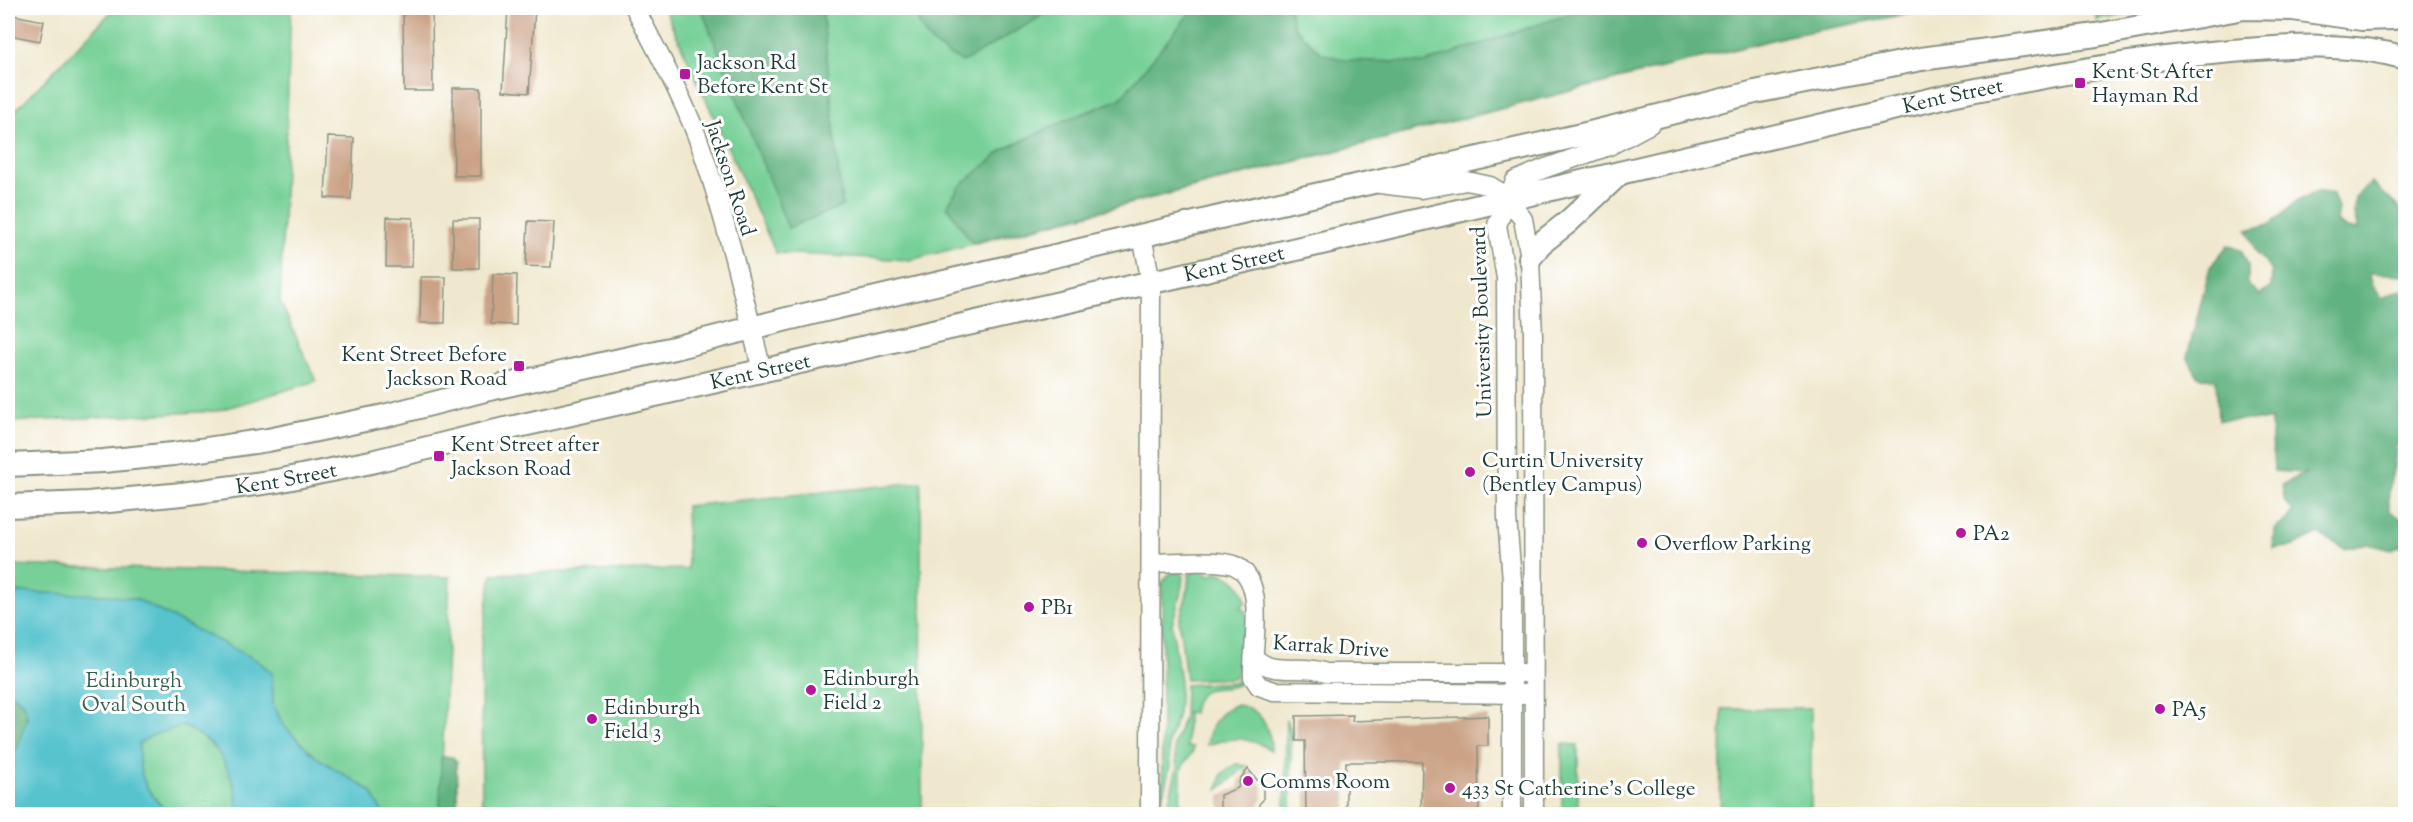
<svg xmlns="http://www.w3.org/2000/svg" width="2413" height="822" viewBox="0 0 2413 822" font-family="'Sorts Mill Goudy',serif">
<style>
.green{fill:#77d097;stroke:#4b8666;stroke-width:1.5}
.forest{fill:#61b280;stroke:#40785a;stroke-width:1.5}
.water{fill:#56c3cd;stroke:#3a8080;stroke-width:1.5}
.building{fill:#cba285}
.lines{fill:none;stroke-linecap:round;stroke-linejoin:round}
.minor-casing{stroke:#889281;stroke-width:21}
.major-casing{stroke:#889281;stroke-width:26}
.minor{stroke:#fff;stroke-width:18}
.major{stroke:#fff;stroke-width:22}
.poi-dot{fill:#b5179e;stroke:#fff;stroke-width:2}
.labels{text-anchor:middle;stroke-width:6;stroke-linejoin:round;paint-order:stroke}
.poi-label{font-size:21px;fill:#1f3d34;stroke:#fff;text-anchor:start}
.street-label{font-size:21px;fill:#1f3d34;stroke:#fff}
.park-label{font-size:21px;fill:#35624d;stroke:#fff}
</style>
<rect width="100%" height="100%" fill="#fff"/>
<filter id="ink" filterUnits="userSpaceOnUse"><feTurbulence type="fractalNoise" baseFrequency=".0167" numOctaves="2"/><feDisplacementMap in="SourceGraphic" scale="12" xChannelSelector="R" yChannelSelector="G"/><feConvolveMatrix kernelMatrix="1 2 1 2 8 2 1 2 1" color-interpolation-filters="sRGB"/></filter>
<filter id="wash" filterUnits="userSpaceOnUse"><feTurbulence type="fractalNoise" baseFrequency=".008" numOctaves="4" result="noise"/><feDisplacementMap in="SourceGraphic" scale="24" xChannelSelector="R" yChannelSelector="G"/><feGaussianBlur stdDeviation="1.35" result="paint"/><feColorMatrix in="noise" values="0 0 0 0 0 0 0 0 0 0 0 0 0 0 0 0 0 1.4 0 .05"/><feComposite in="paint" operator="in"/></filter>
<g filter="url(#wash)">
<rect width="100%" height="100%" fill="#f0e8ce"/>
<g class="green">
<polygon points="115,8 291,8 280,301 316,381 217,411 8,422 8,118"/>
<polygon points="664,8 1939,8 1787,36 910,260 776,253"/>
<polygon points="2096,8 2161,8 2097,20"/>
<polygon points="921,482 922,814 482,814 481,646 492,574 688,569 686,506"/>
<polygon points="8,565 450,577 440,814 8,814"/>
<polygon points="1174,572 1179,572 1183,575 1181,592 1172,624 1180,682 1178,714 1168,743 1170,767 1158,814 1162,793 1162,583 1168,575"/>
<path d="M1207 572 1208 575H1212L1214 572C1232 574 1243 583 1246 603L1241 606V609L1246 611V650L1238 653 1237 674 1233 678 1186 680 1179 621 1187 594 1189 575 1194 572Z"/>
<path d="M1242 660H1246L1244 679 1242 682C1223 696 1199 675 1193 713L1187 712V747H1193V751L1181 769 1180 814H1166L1177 767 1174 744 1184 716 1185 685 1236 682 1242 675Z"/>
<path d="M1235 705C1259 706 1271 727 1271 750 1245 735 1234 737 1207 745 1209 728 1218 711 1235 705Z"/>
<polygon points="1811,708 1811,814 1720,814 1722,709"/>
<polygon points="1286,720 1291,729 1291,814 1285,814"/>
<polygon points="1562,744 1578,745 1578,814 1562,814"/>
<polygon points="1236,764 1247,766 1218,790 1222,774"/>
</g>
<g class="forest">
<polygon points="701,8 822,8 842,206 788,228"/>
<path d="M916 8H1048L1037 19 963 62C939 51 917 36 916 8Z"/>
<polygon points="1194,8 1289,8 1294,27 1321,53 1345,60 1424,63 1587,8 1939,8 1787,36 972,243 947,206 959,187 1003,150 1066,120 1120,99"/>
<path d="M2371 183 2403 211 2406 221 2405 275 2369 273 2373 285 2382 298 2401 290 2405 296V437L2396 446C2396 471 2385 486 2390 511L2403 520 2405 544 2392 550 2368 544 2345 549 2319 534 2294 546 2273 549 2274 530 2288 519 2293 511 2285 502 2282 485 2306 473 2274 471 2271 420H2218L2216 380 2198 376 2187 357 2210 267 2228 245 2242 251 2248 265V285L2260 295 2271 287 2272 271 2256 252 2247 230 2271 224 2296 202 2316 191 2333 194 2338 208 2336 221 2347 228 2358 230 2354 214 2355 197Z"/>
<path d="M8 690C13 694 22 701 25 707 31 722 18 751 8 761Z"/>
<polygon points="441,757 453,757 456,762 458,814 440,814"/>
</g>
<path class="water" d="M20 592 107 595 136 599 258 661 272 673 273 704 283 725 316 757 371 791 383 814H235C242 796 225 757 211 744 203 736 192 731 183 726L153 735 139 743C137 777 146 791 169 814H8V761L17 748 27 718 25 705 8 690V597Z"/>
<g id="blocks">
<g class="building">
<polygon points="403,8 432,8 433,91 404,91"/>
<polygon points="508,8 535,9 529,93 503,91"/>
<polygon points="8,14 44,21 40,41 8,35"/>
<polygon points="453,88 481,88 481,176 454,176"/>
<polygon points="328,137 354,138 351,199 325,198"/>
<polygon points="387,217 413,218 412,267 386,267"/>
<rect x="453" y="219" width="26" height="49"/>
<polygon points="528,221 554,222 551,267 526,266"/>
<polygon points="493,274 517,275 516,325 491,324"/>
<polygon points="421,277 446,277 445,323 420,323"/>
<polygon points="1353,715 1352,721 1488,716 1488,746 1478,746 1479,814 1421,814 1422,762 1346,762 1346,814 1306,814 1305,741 1296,741 1296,716"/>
<polygon points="1248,769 1263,787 1263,800 1259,804 1259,814 1220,814 1220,795 1238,788 1240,779"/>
</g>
</g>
</g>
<g filter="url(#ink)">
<use href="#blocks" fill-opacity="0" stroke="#889281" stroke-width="1.5"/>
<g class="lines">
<defs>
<g id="minor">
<path d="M635 8C658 53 684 99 701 147 726 220 744 297 762 371"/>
<polyline points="1380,184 1421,189 1467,181 1490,186 1503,194 1523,219 1530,258 1533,336 1534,814"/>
<polyline points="1142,236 1151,282 1150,811"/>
<path d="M1151 563C1173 563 1210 559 1230 564 1270 574 1251 647 1253 677L1259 686 1274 691 1525 694"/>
<path d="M1255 658C1273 677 1303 663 1326 673H1524"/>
<polyline points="1512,814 1512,580 1507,518 1506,278 1497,225 1515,181 1543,169 1609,146 1650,124"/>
</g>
<g id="major">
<polyline points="1530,258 1540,244 1568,222 1620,173"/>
<polyline points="8,465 103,461 173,454 268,440 384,416 485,390 674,348 787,319 1267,206 1590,133 1755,92 1921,59 2096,35 2244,8 2293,9 2362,19 2393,18 2406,14"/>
<path id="s1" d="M8 506 88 503 182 494 277 481 371 462 492 432 1258 258 1951 95C2045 76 2137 59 2232 51 2290 46 2349 42 2406 58"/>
</g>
</defs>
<use href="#minor" class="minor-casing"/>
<use href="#major" class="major-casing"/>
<use href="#minor" class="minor"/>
<use href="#major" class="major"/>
</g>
</g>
<g class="poi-dot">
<rect x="679" y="68" width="12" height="12" rx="3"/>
<rect x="2074" y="77" width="12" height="12" rx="3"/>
<rect x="513" y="360" width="12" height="12" rx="3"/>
<rect x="433" y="450" width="12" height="12" rx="3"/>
<circle cx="1470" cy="472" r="6"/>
<circle cx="1961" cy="533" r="6"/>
<circle cx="1642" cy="543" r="6"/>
<circle cx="1029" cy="607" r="6"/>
<circle cx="811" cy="690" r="6"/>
<circle cx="2160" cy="709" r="6"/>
<circle cx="592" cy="719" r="6"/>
<circle cx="1248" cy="781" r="6"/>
<circle cx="1450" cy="788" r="6"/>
</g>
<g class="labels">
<g class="poi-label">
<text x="697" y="69">Jackson Rd<tspan x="697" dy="24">Before Kent St</tspan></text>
<text x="2092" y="78">Kent St After<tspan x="2092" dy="24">Hayman Rd</tspan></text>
<text x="507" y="361" text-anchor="end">Kent Street Before<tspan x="507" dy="24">Jackson Road</tspan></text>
<text x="451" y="451">Kent Street after<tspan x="451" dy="24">Jackson Road</tspan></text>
<text x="1482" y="467">Curtin University<tspan x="1482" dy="24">(Bentley Campus)</tspan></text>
<text x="1973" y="540">PA2</text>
<text x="1654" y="550">Overflow Parking</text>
<text x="1041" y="614">PB1</text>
<text x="823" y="685">Edinburgh<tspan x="823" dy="24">Field 2</tspan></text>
<text x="604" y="714">Edinburgh<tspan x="604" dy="24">Field 3</tspan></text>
<text x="2172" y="716">PA5</text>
<text x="1260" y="788">Comms Room</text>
<text x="1462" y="795">433 St Catherine's College</text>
</g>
<g class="street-label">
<text dy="7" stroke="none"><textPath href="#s1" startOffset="1990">Kent Street</textPath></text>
<text transform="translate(731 178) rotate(72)" y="7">Jackson Road</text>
<text dy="7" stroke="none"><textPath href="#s1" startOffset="1252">Kent Street</textPath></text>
<text transform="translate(1481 322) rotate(-92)" y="7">University Boulevard</text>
<text dy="7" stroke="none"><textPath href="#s1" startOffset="766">Kent Street</textPath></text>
<text dy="7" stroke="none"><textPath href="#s1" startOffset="280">Kent Street</textPath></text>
<text transform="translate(1331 646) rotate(4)" y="7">Karrak Drive</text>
</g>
<g class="park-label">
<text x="134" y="687">Edinburgh<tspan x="134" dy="24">Oval South</tspan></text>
</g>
</g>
<rect width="2413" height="822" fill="none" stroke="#fff" stroke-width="30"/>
</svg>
